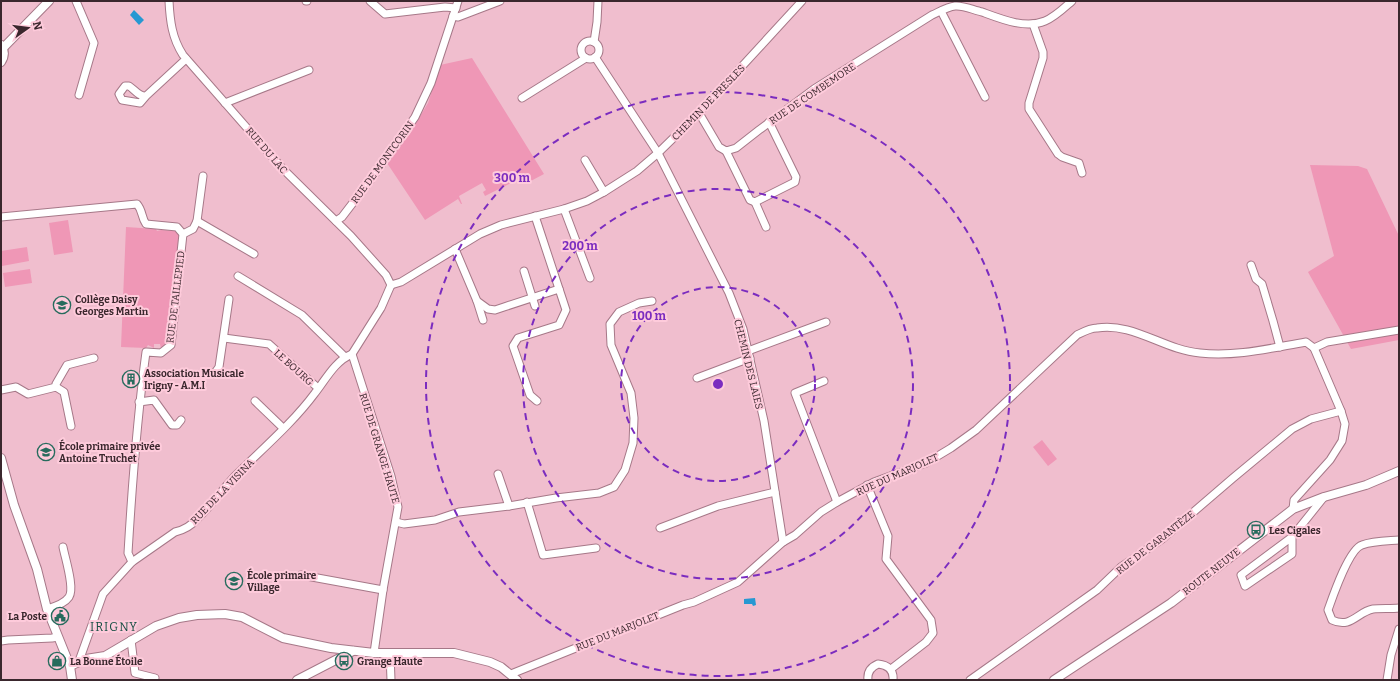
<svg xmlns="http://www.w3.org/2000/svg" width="1400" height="681" viewBox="0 0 1400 681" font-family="Bitter,serif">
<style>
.green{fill:#ef97b6}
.water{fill:#2798d2}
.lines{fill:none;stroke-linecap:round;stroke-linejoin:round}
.minor-casing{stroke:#a67888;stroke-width:9}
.tertiary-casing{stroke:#a67888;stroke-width:10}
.minor{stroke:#fff;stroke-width:7}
.tertiary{stroke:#fff;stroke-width:8}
.ring{fill:none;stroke:#7b2cbf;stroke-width:2;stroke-dasharray:7 5}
.labels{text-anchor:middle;stroke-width:4;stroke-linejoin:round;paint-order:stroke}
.street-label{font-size:10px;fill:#3a272d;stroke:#fecbdb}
.poi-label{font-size:10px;font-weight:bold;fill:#3a272d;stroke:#fecbdb;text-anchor:start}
.quarter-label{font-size:12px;letter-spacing:1px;fill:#174e43;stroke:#fecbdb}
.centre{fill:#7b2cbf;stroke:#fecbdb;stroke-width:2}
.ring-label{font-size:12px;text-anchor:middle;font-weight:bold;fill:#7b2cbf;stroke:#fecbdb;stroke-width:4;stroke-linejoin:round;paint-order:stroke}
</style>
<rect width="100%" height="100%" fill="#f0bece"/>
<g class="green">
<polygon points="472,58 544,174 527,183 523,177 485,196 483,192 486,190 482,183 459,196 462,204 461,204 458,199 425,220 387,163 413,128 428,103 440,65"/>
<polygon points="1310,165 1358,166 1367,169 1399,236 1399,340 1351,349 1308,272 1334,256"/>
<polygon points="68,220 73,252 54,255 49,223"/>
<polygon points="126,227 156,229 157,231 161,230 176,231 180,235 168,344 165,348 161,348 160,344 154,344 154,348 148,345 146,348 121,347"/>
<polygon points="27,247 29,261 2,266 1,251"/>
<polygon points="30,269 32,283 5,287 3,273"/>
<polygon points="1042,440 1057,459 1048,466 1033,447"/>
</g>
<g class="water">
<polygon points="134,10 144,20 139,25 130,15"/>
<polygon points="755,598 756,605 753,606 752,604 744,604 744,599"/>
</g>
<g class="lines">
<defs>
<g id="minor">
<polyline points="76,1 94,43 79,95"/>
<path d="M169 1C170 21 172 38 183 55L283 169 351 236 386 275 391 285"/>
<polyline points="306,1 307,1"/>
<polyline points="370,1 385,14 445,7 456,8"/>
<polyline points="941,11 985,97"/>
<polyline points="453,16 458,17 500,1"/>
<polyline points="1033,24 1043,52 1043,58 1029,103 1029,109 1058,154 1062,157 1079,163 1082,173"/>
<circle cx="590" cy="50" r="9"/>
<polyline points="594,42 597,22 598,1"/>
<polyline points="595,57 658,153 729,293 743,329 764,421 783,542"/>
<path d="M146 96 140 103 122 100 119 94 125 86H129C134 89 139 97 146 96L186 59"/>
<polyline points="522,98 586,58"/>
<polyline points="225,103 309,70"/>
<path d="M699 113 719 147 726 151 736 148 759 130 814 89 932 15C939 12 947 7 955 6 963 5 973 10 982 12 1001 19 1025 29 1045 21 1055 17 1064 8 1072 1"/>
<polyline points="726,151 750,200 755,202 795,182 796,177 769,122"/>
<polyline points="585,160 604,192"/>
<polyline points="755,202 766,227"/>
<polyline points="564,209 590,278"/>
<polyline points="535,216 566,310 559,325 518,338 513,346 530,395 537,401"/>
<path d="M1 217 137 204C143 211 141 217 146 224L177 227 183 234 171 345 161 353 146 352C137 419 132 486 128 553L132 562"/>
<polyline points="197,221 254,254"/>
<polyline points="336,221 342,217 375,174 415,117 431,83 458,1"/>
<polyline points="183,234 193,229 197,221 203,176"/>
<polyline points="455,249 477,301 488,309 495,310 504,307 559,289"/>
<polyline points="1251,265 1256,279 1262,284 1273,321 1280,347"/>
<polyline points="524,271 535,306"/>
<polyline points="238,276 302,315 345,357"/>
<polyline points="391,285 401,282 480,234 501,225 564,209 587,201 604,192 637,171 658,153 699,113 802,1"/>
<polyline points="477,301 483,320"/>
<polyline points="224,338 269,344 318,388"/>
<polyline points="748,351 826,322"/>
<polyline points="352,354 391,476 398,507 383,590 374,653"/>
<polyline points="214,374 219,367 229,299"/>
<polyline points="697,378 750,358"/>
<polyline points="824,381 795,393 837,502"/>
<polyline points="56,387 56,384 67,365 94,358"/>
<polyline points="1,390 16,387 28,394 56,387 64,392 71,426"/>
<polyline points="255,401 283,428"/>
<polyline points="139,402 154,400 172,425 177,425 181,420"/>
<polyline points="498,474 509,506"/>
<polyline points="867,485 888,536 886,559 931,620 933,633 926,642 891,669"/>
<polyline points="527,502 543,555 596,548"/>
<polyline points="1293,509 1294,500 1330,460 1342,441 1345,424 1341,411 1314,348"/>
<polyline points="396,522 404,524 435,520 459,512 509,506 556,498 599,493 614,487 625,470 633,443 634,418 631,393 611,345 610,324 619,312 639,303 652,301"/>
<polyline points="660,528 718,506 775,492"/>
<polyline points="1292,537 1292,554 1245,586 1241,575 1292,537 1324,497"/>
<path d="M1399 540C1387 541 1373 541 1362 545 1349 549 1333 596 1328 610L1332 620C1351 629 1357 612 1373 609 1381 608 1391 609 1399 608"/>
<polyline points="301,575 383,590"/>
<path d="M47 609C54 607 65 603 69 597 75 588 65 558 63 547"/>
<polyline points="131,640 135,673 155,678"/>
<polyline points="1,641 8,640 52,638 58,637"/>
<polyline points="390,654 391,680"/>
<path d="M79 661 103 594 132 562 175 532C184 530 192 525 198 518 211 506 222 490 234 477 261 450 292 424 315 393 326 379 335 361 352 354L381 308 391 285"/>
<path d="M511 674 683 605 694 602 738 582 783 542 795 535 821 512 837 502 874 482 926 463 951 448 976 430 1077 335C1083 332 1090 328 1097 328 1133 322 1164 350 1200 353 1236 357 1271 348 1306 342L1314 348 1327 342 1399 330"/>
<path d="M868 680C867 672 871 667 878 664 888 665 894 670 893 680"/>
<polyline points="970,680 1097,590 1121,567 1162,539 1233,478 1292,429 1311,419 1341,411"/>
<polyline points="1387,680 1391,655 1399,629"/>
</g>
<g id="tertiary">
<path d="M1 45C5 51 5 56 1 62"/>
<polyline points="3,48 49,1"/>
<polyline points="1,458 14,505 37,569 47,609 70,666 72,680"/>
<polyline points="70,666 86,659 105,656 156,626 179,618 197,615 225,614 242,617 283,638 331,648 374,653 454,653 490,662 501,667 517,680"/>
<polyline points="297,680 353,651"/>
<polyline points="1054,680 1171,603 1293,509 1324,497 1366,485 1399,471"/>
</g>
</defs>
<use href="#minor" class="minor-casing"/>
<use href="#tertiary" class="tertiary-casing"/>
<use href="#minor" class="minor"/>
<use href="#tertiary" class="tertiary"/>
</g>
<g class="ring">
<circle cx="718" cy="384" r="97"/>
<circle cx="718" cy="384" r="195"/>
<circle cx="718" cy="384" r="292"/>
</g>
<defs>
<symbol id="school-ring" viewBox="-11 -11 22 22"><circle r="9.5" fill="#fecbdb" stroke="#276b5d" stroke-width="1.5"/><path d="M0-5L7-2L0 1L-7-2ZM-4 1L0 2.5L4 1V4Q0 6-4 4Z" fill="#276b5d"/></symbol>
<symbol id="building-ring" viewBox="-11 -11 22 22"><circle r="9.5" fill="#fecbdb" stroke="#276b5d" stroke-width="1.5"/><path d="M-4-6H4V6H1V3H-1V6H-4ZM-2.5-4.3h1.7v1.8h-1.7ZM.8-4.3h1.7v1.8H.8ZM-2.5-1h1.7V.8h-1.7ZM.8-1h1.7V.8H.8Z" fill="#276b5d"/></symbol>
<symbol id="bus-ring" viewBox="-11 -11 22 22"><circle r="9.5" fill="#fecbdb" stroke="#276b5d" stroke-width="1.5"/><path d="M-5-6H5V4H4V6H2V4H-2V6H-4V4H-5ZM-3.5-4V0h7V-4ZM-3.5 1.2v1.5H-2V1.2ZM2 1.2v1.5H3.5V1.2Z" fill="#276b5d"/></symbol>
<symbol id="civic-ring" viewBox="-11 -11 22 22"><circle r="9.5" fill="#fecbdb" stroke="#276b5d" stroke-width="1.5"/><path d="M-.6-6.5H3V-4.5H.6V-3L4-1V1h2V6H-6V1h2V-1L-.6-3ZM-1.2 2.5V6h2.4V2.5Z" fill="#276b5d"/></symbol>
<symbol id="shop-ring" viewBox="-11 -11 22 22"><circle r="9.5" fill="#fecbdb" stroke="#276b5d" stroke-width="1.5"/><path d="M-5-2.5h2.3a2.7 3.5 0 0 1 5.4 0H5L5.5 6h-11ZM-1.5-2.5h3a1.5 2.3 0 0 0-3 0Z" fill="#276b5d"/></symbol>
</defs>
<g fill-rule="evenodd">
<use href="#school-ring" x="52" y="295" width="20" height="20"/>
<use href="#building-ring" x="121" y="369" width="20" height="20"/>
<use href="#school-ring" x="36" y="442" width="20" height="20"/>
<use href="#bus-ring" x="1246" y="520" width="20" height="20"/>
<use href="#school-ring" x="224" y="571" width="20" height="20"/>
<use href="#civic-ring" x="50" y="606" width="20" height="20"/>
<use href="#shop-ring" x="47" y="651" width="20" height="20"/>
<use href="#bus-ring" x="334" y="651" width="20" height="20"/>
</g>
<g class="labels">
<g class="street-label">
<text transform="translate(812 93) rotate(-34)" y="4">RUE DE COMBEMORE</text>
<text transform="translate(708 102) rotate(-46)" y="4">CHEMIN DE PRESLES</text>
<text transform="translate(267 150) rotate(49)" y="4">RUE DU LAC</text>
<text transform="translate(382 162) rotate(-54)" y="4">RUE DE MONTCORIN</text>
<text transform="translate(175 297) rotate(-83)" y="4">RUE DE TAILLEPIED</text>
<text transform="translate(749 364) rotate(76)" y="4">CHEMIN DES LAIES</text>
<text transform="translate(294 367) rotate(42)" y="4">LE BOURG</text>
<text transform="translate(380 448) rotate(73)" y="4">RUE DE GRANGE HAUTE</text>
<text transform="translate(897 474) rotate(-24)" y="4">RUE DU MARJOLET</text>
<text transform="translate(222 491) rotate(-46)" y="4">RUE DE LA VISINA</text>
<text transform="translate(1155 542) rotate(-38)" y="4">RUE DE GARANTÈZE</text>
<text transform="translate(1211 571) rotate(-38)" y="4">ROUTE NEUVE</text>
<text transform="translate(617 631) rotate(-22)" y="4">RUE DU MARJOLET</text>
</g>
<g class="poi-label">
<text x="75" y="303">Collège Daisy<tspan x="75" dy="12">Georges Martin</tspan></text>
<text x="144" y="377">Association Musicale<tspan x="144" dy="12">Irigny - A.M.I</tspan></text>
<text x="59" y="450">École primaire privée<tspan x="59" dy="12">Antoine Truchet</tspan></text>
<text x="1269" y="534">Les Cigales</text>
<text x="247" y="579">École primaire<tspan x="247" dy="12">Village</tspan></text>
<text x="47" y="620" text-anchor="end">La Poste</text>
<text x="70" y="665">La Bonne Étoile</text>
<text x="357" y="665">Grange Haute</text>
</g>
<g class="quarter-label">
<text x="114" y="631">IRIGNY</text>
</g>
</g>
<circle cx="718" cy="384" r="6" class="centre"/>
<g class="ring-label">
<text x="512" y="182">300 m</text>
<text x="580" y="250">200 m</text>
<text x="649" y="320">100 m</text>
</g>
<rect width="1400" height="681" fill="none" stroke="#3a272d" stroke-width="4"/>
<g transform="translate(28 28) rotate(76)" stroke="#fecbdb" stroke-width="3" paint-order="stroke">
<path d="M0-3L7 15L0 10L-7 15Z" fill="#3a272d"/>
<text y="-6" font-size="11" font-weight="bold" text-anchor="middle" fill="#3a272d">N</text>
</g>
</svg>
